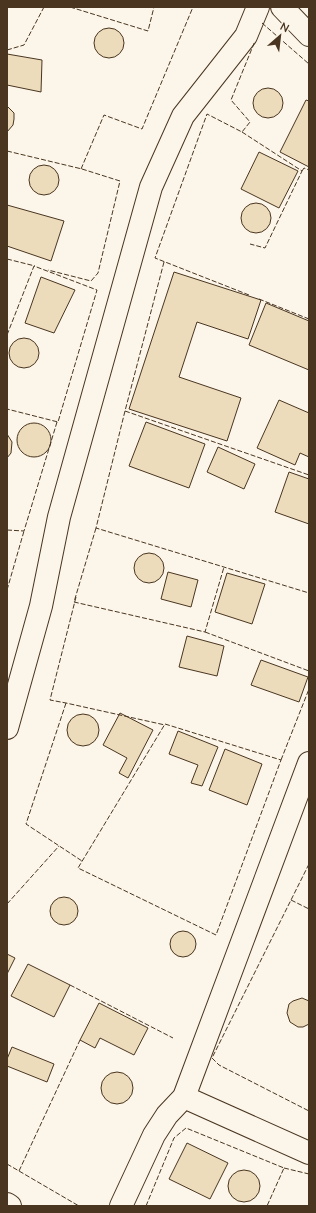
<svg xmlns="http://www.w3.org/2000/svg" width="316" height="1213" viewBox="0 0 316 1213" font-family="'Nunito Sans',sans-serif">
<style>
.building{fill:#ecdcbc;stroke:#4a3520}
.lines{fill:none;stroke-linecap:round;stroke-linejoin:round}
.minor-casing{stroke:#4a3520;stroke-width:24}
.tertiary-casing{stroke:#4a3520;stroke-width:24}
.minor{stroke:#fbf6e9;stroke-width:22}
.tertiary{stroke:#fbf6e9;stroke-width:22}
.fence{stroke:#4a3520;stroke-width:1;stroke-dasharray:5 2;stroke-linecap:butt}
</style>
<rect width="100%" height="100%" fill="#fbf6e9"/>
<g class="building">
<circle cx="109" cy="43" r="15"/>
<polygon points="7,54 42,60 41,92 7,85"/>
<circle cx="268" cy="103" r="15"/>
<polygon points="306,100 309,101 309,167 280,152"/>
<polygon points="7,106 14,113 14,119 13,125 7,132"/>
<polygon points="259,152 298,171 279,208 241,189"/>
<circle cx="44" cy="180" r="15"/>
<circle cx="256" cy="218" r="15"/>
<polygon points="7,205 64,221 51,261 7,246"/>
<polygon points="174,272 261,300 248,339 197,322 179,377 241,398 227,441 129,409"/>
<polygon points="41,277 75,290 54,333 25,323"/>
<polygon points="266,303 309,321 309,370 249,345"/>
<circle cx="24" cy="353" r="15"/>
<polygon points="279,400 309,413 309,457 300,453 295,465 257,448"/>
<polygon points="146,422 205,444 189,488 129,466"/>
<circle cx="34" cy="440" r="17"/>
<polygon points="7,434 12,442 11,453 7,458"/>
<polygon points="218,447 255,464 244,489 207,472"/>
<polygon points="289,472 309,479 309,524 275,512"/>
<circle cx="149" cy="568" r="15"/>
<polygon points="168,572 198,580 191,607 161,599"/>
<polygon points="227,573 265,584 252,624 215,612"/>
<polygon points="187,636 224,646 217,676 179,667"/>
<polygon points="261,660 308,677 299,702 251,685"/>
<polygon points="120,713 153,730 128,778 119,773 127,758 103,745"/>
<circle cx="83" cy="730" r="16"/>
<polygon points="178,731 218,747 202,786 191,783 198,765 169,754"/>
<polygon points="225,749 262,764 247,805 209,790"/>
<circle cx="64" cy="911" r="14"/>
<circle cx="183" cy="944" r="13"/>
<polygon points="7,954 15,958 7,974"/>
<polygon points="28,964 70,985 54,1017 11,996"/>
<polygon points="302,998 309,1001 309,1024 303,1027 298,1027 290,1022 287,1013 289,1004 293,1001"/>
<polygon points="99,1003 148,1028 134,1055 100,1038 95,1048 80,1040"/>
<polygon points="12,1047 54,1064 47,1082 7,1066 7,1059"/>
<circle cx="117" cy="1088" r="16"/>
<polygon points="187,1143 228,1163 210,1199 169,1179"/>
<circle cx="244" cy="1186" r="16"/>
</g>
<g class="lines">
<defs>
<g id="minor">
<polyline points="282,7 309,35"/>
<polyline points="7,728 41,606 59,517 151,187 183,116 246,36 258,7"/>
<polyline points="184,1097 309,1153"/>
<polyline points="121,1206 154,1135 167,1115 184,1097 309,763"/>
</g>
<polyline id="tertiary" points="7,1204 10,1206"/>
</defs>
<use href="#minor" class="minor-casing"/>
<use href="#tertiary" class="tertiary-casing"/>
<use href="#minor" class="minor"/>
<use href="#tertiary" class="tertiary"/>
<g class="fence">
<polyline points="70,7 148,31 154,7"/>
<polyline points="262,23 309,64"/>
<polyline points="7,50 24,45 44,7"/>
<polyline points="242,132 302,171 265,248 250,244"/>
<polyline points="7,151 82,169 120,181 98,273 91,281 48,270"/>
<polyline points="81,169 104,115 142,129 193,7"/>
<polyline points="302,171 304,168 309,170"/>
<polyline points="7,259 35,266"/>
<polyline points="164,262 125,411 309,475"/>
<polyline points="249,295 155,258 207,114 242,132 250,122 231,100 255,41"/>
<polyline points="259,299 309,319"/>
<polyline points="7,335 34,266 97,290 58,422 7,409"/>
<polyline points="125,411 96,528 309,593"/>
<polyline points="96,528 74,602 205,632 224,567"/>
<polyline points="7,530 24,531 57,422"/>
<polyline points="7,590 24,531 23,531"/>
<polyline points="76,597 50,700 66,703 165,725"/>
<polyline points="205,632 309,671"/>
<polyline points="66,703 26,824 82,861 83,860"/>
<polygon points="165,724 281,760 216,935 78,868"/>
<polyline points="281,760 309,689"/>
<polyline points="309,864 212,1058 219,1065 309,1111"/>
<polyline points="291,900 309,909"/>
<polyline points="7,904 59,846"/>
<polyline points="70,985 173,1038"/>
<polyline points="7,1164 79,1206"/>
<polyline points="284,1168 309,1174"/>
<polyline points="19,1171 80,1040"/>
<polyline points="146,1206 174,1138 186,1128 284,1168 267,1206"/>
</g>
</g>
<rect width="316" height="1213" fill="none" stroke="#4a3520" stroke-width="16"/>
<g transform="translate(280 36) rotate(28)" stroke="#fbf6e9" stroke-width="3" paint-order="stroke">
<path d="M0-3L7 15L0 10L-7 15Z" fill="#4a3520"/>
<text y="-6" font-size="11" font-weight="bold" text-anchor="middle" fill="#4a3520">N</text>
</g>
</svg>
